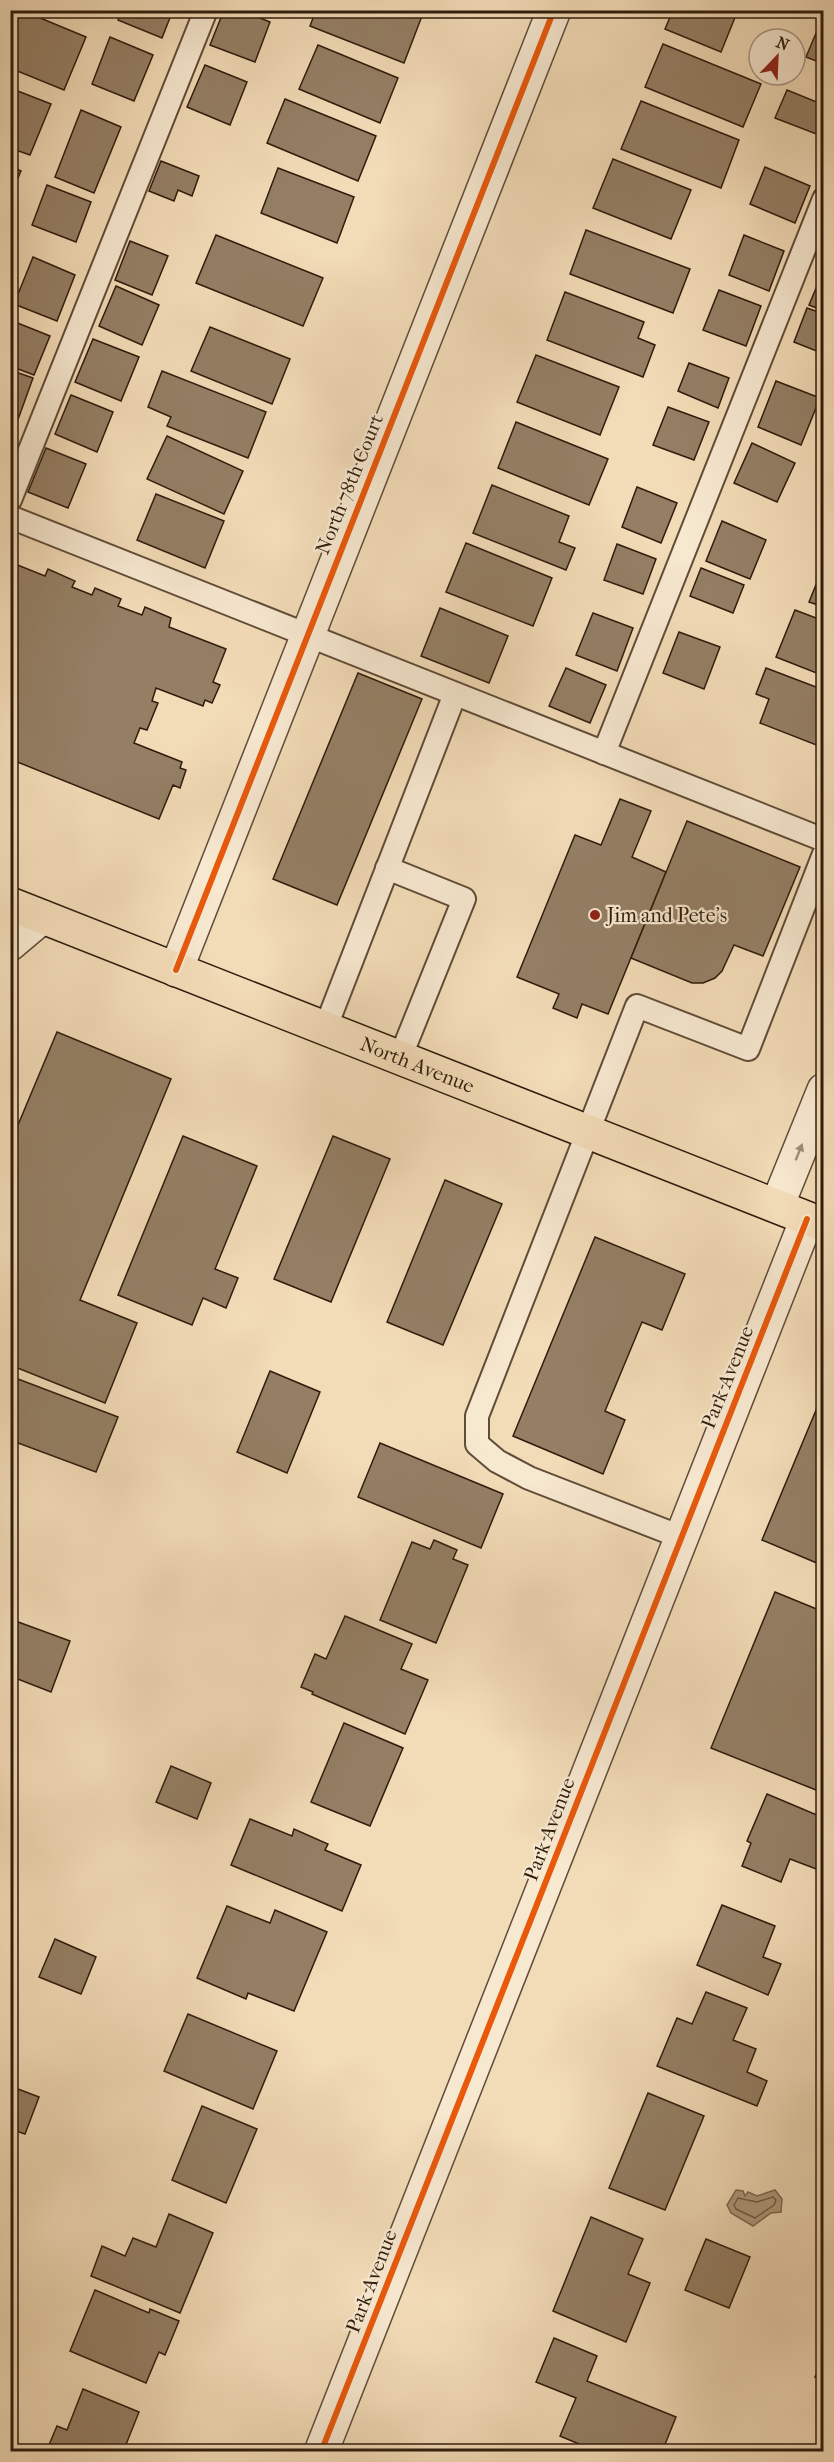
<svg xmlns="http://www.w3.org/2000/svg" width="834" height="2462" viewBox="0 0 834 2462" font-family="'IM FELL French Canon',serif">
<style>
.water{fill:#b09a7d;stroke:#7c6850;stroke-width:1.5}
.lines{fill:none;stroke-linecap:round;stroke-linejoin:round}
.shore{stroke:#705b44;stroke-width:1.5}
.building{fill:#947f65;stroke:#2f1c0c;stroke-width:1.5}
.service-casing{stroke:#604c37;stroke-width:26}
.minor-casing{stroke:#604c37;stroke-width:36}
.primary-casing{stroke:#2f1c0c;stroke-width:36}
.service{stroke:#f7e8d0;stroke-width:22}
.minor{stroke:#f7e8d0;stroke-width:33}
.primary{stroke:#f2dbb7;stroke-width:33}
.cycleway-casing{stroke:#f7e8d0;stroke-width:10}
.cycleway{stroke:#e8590c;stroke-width:6}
.oneway{fill:#9d8c78}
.poi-dot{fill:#8f2418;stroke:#f7e8d0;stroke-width:2}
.labels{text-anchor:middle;stroke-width:4.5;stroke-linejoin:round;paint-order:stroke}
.street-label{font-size:20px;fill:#2f1c0c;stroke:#f7e8d0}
.poi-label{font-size:20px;fill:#2f1c0c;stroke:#f7e8d0;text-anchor:start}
</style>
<rect width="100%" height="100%" fill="#f2dbb7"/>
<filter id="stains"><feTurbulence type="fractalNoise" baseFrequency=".00333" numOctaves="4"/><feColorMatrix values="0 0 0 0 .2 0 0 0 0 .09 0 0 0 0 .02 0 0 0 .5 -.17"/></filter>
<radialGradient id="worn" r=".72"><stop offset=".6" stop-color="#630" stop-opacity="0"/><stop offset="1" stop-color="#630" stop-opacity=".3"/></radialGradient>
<polygon class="water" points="736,2190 743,2191 745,2196 748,2192 757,2196 775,2190 782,2199 781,2212 771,2213 753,2226 731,2213 727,2205"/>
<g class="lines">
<polygon class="shore" points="773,2197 776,2200 774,2205 755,2218 736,2209 734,2205 738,2198 757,2202"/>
</g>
<g class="building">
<polygon points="10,10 21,10 86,37 64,90 10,68"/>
<polygon points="122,10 173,10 162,38 118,20"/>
<polygon points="224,10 240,10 270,22 255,62 210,45"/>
<polygon points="316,10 408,10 422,16 404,63 310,26"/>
<polygon points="673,10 738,10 721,52 665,29"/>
<polygon points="824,14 824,64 806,57"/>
<polygon points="110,37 153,55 134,101 92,84"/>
<polygon points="663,44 761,84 743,127 645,87"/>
<polygon points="318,45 398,78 380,123 299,89"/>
<polygon points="205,65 247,82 230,125 187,107"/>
<polygon points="10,88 51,104 30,155 10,148"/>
<polygon points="787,90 824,105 824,137 775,118"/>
<polygon points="285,99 376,136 358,181 267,143"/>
<polygon points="641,101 739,140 721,188 621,149"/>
<polygon points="81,110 121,127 94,193 55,177"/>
<polygon points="613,159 691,190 671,239 593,208"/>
<polygon points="161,161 199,176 192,196 178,190 174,201 149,191"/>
<polygon points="10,166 21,171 10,197"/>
<polygon points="765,167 810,186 795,223 750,204"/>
<polygon points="278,168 354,197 337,243 261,213"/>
<polygon points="47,185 91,202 76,242 32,225"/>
<polygon points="586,230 690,269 673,313 570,274"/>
<polygon points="216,235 323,278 303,326 196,283"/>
<polygon points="744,235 784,251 769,291 729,275"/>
<polygon points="130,241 168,256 152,295 115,280"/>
<polygon points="33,257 75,275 57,321 14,304"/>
<polygon points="824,269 824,311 809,305"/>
<polygon points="116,286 159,305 142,345 99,326"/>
<polygon points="719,290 761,306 746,346 703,330"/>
<polygon points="565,292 644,322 638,338 655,345 643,377 547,340"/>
<polygon points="807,308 824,314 824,354 794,342"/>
<polygon points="10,320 50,336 34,375 10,366"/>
<polygon points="210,327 290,359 272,404 191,371"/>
<polygon points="93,339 139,357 121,401 75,382"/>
<polygon points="536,355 619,387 600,435 517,402"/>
<polygon points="689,363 729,378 718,408 678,391"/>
<polygon points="10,370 33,378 16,425 10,423"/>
<polygon points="162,371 266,412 248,458 167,426 171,417 148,407"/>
<polygon points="776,381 820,398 801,445 758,427"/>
<polygon points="71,395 113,412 97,452 55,434"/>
<polygon points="668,407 709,422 694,460 653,445"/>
<polygon points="516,422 608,459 589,505 498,468"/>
<polygon points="167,436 243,471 224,514 147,479"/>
<polygon points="752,443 795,463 777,502 734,483"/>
<polygon points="46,448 86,464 68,508 28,492"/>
<polygon points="492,485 569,516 559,542 575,548 566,570 473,533"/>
<polygon points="637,487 677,503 661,543 622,527"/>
<polygon points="156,494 224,521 205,568 137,540"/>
<polygon points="722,521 766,540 750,579 706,561"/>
<polygon points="466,543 552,578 533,626 446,592"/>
<polygon points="617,544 656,559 643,594 604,580"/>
<polygon points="10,562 45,576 48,569 75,581 72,587 92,595 95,588 121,599 118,606 142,615 145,607 171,618 169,627 226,649 213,682 220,685 212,703 205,700 203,706 156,688 152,701 158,703 147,730 140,728 134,743 182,762 180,768 186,770 180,788 173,785 159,819 10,759"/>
<polygon points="824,565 824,607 809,602"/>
<polygon points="701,568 744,585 733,613 690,596"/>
<polygon points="440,608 508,636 489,683 421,656"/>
<polygon points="795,610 824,621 824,676 776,657"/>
<polygon points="593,613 633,628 617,671 576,655"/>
<polygon points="679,632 720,647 704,689 663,673"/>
<polygon points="566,668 606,685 590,723 549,706"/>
<polygon points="766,668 824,690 824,748 760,723 769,699 756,694"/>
<polygon points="358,673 422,699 337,905 273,879"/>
<polygon points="620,799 651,811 632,857 666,872 608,1014 582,1004 577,1018 553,1008 559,994 517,977 575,835 601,845"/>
<polygon points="687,821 800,867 763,956 734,945 722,971 715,978 703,983 692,983 631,958"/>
<polygon points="57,1032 171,1079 80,1300 137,1323 105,1403 10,1365 10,1144"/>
<polygon points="183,1136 257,1166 215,1269 238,1278 226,1308 203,1298 192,1325 118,1295"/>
<polygon points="333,1136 390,1159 331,1302 274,1279"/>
<polygon points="445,1180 502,1204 443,1345 387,1322"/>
<polygon points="595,1237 685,1274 662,1330 642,1322 605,1411 625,1420 603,1474 513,1436"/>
<polygon points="270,1371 320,1392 287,1473 237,1452"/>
<polygon points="10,1376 118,1417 96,1472 10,1440"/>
<polygon points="824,1391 824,1566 762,1540"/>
<polygon points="380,1443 503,1494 481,1548 358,1497"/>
<polygon points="434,1540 457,1550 453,1559 468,1565 436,1643 380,1620 412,1542 430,1549"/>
<polygon points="775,1592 824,1612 824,1772 816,1790 711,1748"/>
<polygon points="345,1616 412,1644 401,1669 428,1680 405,1734 312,1694 313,1692 301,1687 315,1654 326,1659"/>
<polygon points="10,1619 70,1641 51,1692 10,1676"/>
<polygon points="344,1723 403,1748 370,1826 311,1802"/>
<polygon points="171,1766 211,1783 197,1819 156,1802"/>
<polygon points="767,1794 824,1818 824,1872 790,1859 781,1882 742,1866 751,1843 747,1841"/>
<polygon points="250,1819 292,1836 294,1829 328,1844 325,1850 361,1865 342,1911 231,1865"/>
<polygon points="722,1905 775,1926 763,1957 781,1964 768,1995 697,1965"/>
<polygon points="227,1906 270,1923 275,1910 327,1932 294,2011 248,1993 246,1999 197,1978"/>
<polygon points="55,1939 96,1957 81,1994 39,1977"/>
<polygon points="706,1992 747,2008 733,2040 756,2049 747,2072 767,2081 757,2106 657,2066 677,2018 692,2024"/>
<polygon points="188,2014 277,2051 253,2109 164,2071"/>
<polygon points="10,2086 39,2097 25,2134 10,2129"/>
<polygon points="648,2093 704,2116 665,2210 609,2188"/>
<polygon points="202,2106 257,2129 226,2203 172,2180"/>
<polygon points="169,2214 213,2233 180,2313 91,2276 102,2246 125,2256 133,2238 156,2247"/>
<polygon points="591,2217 643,2239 628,2274 650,2283 626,2342 553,2311"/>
<polygon points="706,2239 750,2257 729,2308 685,2290"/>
<polygon points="95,2290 149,2313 150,2309 179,2321 165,2355 159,2352 146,2383 70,2351"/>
<polygon points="554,2338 597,2356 587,2381 676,2417 662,2452 598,2452 560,2436 576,2398 536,2382"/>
<polygon points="824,2357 824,2380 815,2377"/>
<polygon points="83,2389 139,2412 123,2452 46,2452 57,2426 67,2430"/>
</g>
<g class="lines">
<defs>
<g id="service">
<polyline points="10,500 206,10"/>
<polyline points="10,517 824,840"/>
<polyline points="604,753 824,199"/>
<polyline points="387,868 464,899 400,1058"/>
<polyline points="325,1029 455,694"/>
<polyline points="681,1537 529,1478 497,1461 477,1444 477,1416 637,1006 748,1049 824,854"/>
</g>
<g id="minor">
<polyline points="10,944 42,917"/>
<polyline points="176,970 554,10"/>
<polyline points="777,1206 824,1090"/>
<polyline points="321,2452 807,1219"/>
</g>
<g id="primary">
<path id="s1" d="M10 904 824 1225"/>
</g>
</defs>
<use href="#service" class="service-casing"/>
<use href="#minor" class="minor-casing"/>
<use href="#primary" class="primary-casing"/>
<use href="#service" class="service"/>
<use href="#minor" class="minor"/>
<use href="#primary" class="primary"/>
<defs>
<g id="cycleway">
<polyline points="176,970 554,10"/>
<polyline points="321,2452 807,1219"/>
</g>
</defs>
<use href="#cycleway" class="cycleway-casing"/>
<use href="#cycleway" class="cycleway"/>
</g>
<defs><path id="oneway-solid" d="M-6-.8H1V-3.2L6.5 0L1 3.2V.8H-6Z" transform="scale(1.5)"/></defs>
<use class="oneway" href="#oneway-solid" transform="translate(799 1152) rotate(-68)"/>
<circle class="poi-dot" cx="595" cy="915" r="6"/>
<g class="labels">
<g class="street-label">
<text transform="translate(349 484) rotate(-68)" y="7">North 78th Court</text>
<text dy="7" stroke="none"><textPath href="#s1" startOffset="438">North Avenue</textPath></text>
<text transform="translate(727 1377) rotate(-68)" y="7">Park Avenue</text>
<text transform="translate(549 1829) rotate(-69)" y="7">Park Avenue</text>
<text transform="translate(371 2281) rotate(-69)" y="7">Park Avenue</text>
</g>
<g class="poi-label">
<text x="607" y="922">Jim and Pete's</text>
</g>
</g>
<rect width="834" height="2462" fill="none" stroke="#f2dbb7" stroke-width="36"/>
<rect x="12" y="12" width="810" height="2438" fill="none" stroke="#2f1c0c" stroke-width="3"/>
<rect x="18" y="18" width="798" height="2426" fill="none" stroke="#2f1c0c" stroke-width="1.5"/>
<g transform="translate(777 57) rotate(23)"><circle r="28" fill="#f7e8d0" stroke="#a79682" stroke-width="1.5"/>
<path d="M0-4.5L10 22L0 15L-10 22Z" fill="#8f2418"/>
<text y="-9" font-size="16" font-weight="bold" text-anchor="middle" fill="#2f1c0c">N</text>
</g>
<rect width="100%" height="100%" filter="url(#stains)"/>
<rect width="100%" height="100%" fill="url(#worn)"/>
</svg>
